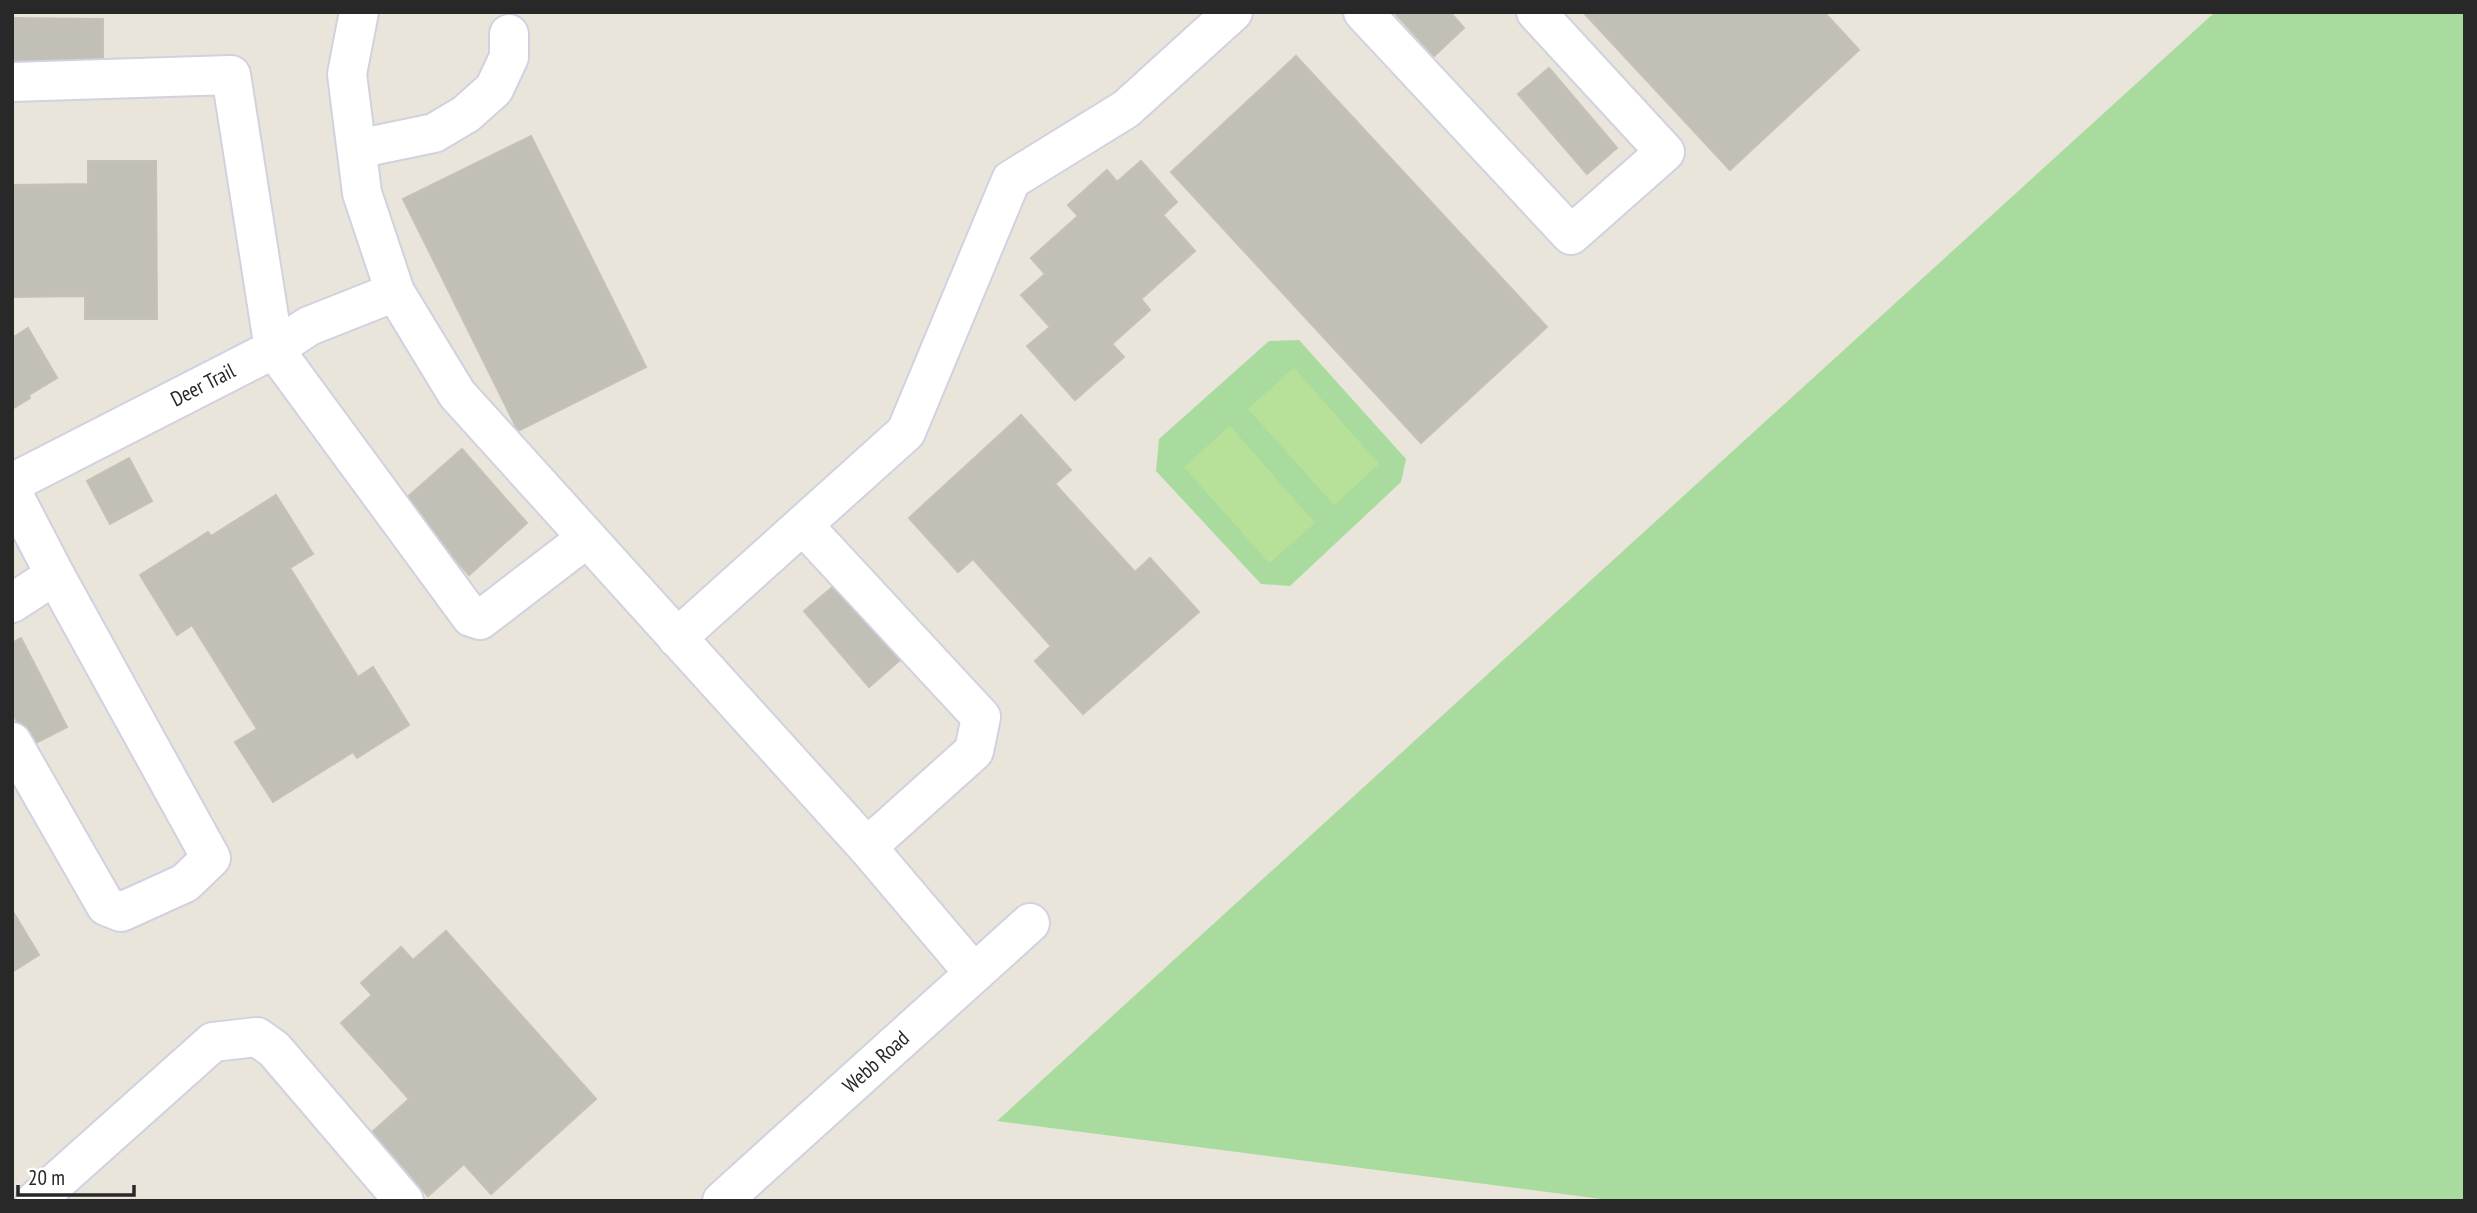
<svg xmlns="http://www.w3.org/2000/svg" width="2477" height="1213" viewBox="0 0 2477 1213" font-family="'PT Sans Narrow',sans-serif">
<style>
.green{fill:#a8db9d}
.pitch{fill:#b7e199}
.building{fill:#c2bfb7;stroke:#c4c1b5;stroke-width:2}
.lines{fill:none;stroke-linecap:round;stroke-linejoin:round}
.minor-casing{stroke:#d1d1e0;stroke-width:42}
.minor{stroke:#fff;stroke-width:38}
.labels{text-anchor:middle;stroke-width:6;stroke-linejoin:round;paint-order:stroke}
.street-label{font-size:21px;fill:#282828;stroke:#fff}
</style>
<rect width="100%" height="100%" fill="#e9e5db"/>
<g class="green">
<polygon points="2215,12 2465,12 2465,1201 1617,1201 997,1121"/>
<polygon points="1299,340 1406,459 1401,482 1290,586 1261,584 1156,471 1159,439 1269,341"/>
</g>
<g class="pitch">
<polygon points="1294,368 1379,464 1334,505 1248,409"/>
<polygon points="1230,426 1315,523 1269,563 1184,467"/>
</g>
<g class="building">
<polygon points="1394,12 1450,12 1464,28 1434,56"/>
<polygon points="1583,12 1824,12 1859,50 1730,170"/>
<polygon points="12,18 103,19 103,62 12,60"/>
<polygon points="1296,56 1547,327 1421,443 1171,172"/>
<polygon points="1549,68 1617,148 1587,174 1518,94"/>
<polygon points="531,136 646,367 518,431 403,199"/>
<polygon points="88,161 156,161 157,319 85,319 85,296 12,297 12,185 88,184"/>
<polygon points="1141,161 1177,202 1163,215 1195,251 1141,299 1150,310 1112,344 1124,357 1075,400 1027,346 1050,327 1021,295 1045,274 1031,258 1078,216 1068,205 1107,170 1117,182"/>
<polygon points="28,328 57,378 29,395 30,398 12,409 12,338"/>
<polygon points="1021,415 1071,470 1055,484 1135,572 1150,558 1199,612 1083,714 1035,661 1051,646 973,559 958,572 909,518"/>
<polygon points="462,449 527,523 469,575 404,500"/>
<polygon points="129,458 152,501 110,524 87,481"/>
<polygon points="276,495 313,554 290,568 358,677 373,667 409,725 357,758 353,752 273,802 235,742 257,729 192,625 177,635 140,575 208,532 211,536"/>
<polygon points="835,585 900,660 869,687 804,611"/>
<polygon points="21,638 67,727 30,746 12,712 12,643"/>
<polygon points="12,910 39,955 12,972"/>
<polygon points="446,931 596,1099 491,1194 464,1164 428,1196 371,1133 409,1099 341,1023 372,995 361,983 401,947 413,960"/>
</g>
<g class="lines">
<defs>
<g id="minor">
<polyline points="359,12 347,74 362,193 395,292 457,394 867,847 974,973"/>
<polyline points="1363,12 1571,235 1665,152 1536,12"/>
<polyline points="12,82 231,75 274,349 471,617 480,620 587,538"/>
<polyline points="357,149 434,133 466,114 494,89 509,57 509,34"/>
<polyline points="12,483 274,349 309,326 395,292"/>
<polyline points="12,492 55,575 211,858 185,883 121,912 106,906 12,742"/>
<polyline points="803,525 981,717 974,751 867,847"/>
<polyline points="12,603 55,575"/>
<polyline points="677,638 906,432 1011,180 1126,109 1233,12"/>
<polyline points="35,1201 213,1042 257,1037 274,1049 404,1201"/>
<polyline points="722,1201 1030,923"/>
</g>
</defs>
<use href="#minor" class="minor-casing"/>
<use href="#minor" class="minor"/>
</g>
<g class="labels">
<g class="street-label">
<text transform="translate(203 385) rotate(-27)" y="7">Deer Trail</text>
<text transform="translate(876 1062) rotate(-42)" y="7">Webb Road</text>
</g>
</g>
<rect width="2477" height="1213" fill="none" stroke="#282828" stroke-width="28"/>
<path d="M18 1185v10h116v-10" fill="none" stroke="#282828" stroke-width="3.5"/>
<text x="28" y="1185" font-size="21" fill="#282828" stroke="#ffffff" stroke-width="5" paint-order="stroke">20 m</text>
</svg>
